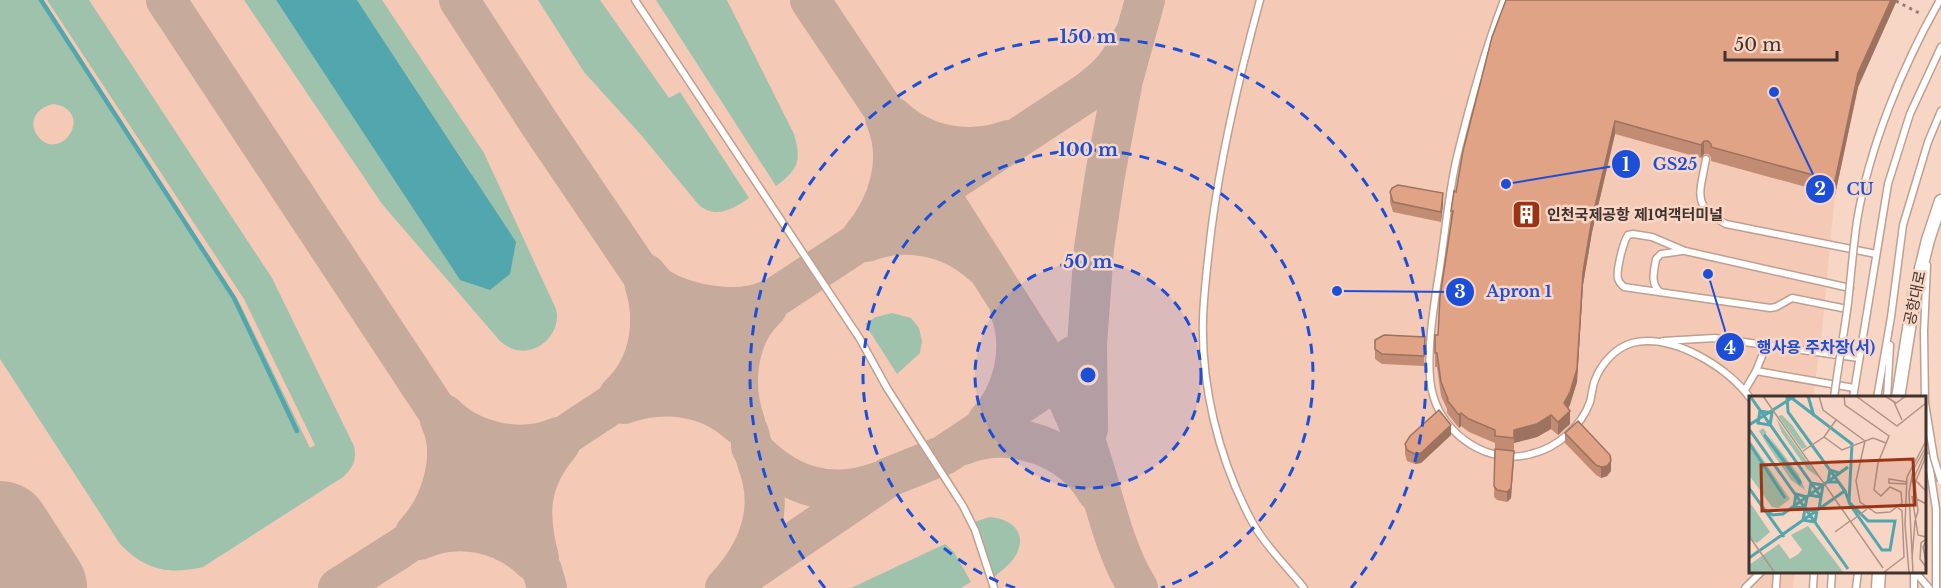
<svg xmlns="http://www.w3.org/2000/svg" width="1941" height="588" viewBox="0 0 1941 588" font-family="'Libre Baskerville','Noto Sans KR',serif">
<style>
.built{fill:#f4cab7}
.green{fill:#9ec2ac;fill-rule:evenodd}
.water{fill:#51a7ad}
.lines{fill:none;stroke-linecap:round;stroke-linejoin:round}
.stream{stroke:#51a7ad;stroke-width:4.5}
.taxiway{stroke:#c6aa9c;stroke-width:40}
.runway{stroke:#c6aa9c;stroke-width:102}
.service-casing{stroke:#bf9f90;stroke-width:9}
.minor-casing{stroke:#bf9f90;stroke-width:15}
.path{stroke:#937c71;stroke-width:3;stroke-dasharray:3 4.5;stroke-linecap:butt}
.service{stroke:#fff;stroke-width:6}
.minor{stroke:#fff;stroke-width:12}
.service-bridge-casing{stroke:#bf9f90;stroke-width:9;stroke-linecap:butt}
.service-bridge{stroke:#fff;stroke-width:6}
.wall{fill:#c18c73}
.shaded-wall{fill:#9d725e}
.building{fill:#e0a386;stroke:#9d725e;stroke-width:1.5}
.ring{fill:none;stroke:#1d4ed8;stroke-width:3;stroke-dasharray:10 8}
.labels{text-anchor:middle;stroke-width:5;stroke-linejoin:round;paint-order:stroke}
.poi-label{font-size:15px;font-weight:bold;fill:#40322c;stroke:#f8d6c6;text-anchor:start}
.street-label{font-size:15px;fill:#40322c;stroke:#f8d6c6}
.inset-river{fill:none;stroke:#51a7ad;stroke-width:3}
.inset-road{fill:none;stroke:#ae9488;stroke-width:1.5}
.view{fill:#9b3415;fill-opacity:0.15;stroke:#9b3415;stroke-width:3}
.inset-edge{fill:none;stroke:#40322c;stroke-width:3}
.centre{fill:#1d4ed8;stroke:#f8d6c6;stroke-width:3}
.ring-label{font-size:18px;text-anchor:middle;font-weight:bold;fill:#1d4ed8;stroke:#f8d6c6;stroke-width:5;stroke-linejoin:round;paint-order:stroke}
.leader{fill:none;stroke:#1d4ed8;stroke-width:2}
.callout-dot{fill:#1d4ed8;stroke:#f8d6c6;stroke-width:2}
.mark-label{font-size:18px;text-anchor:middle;font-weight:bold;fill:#fff}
.callout-label{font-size:16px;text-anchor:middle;font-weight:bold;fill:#1d4ed8;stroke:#f8d6c6;stroke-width:5;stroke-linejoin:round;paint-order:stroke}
</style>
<rect width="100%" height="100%" fill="#f8d6c6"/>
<polygon class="built" points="0,0 1897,0 1859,87 1835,194 1822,331 1813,397 1750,398 1750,572 1795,572 1793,588 0,588"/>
<g class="green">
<path d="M0 0H40L239 302 310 448 315 445 244 299 47 0H89L272 278 354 446C357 460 353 468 343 477L203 567C169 575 145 570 120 544L0 359ZM54 104C97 112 59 166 37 135 27 121 39 106 54 104Z"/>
<path d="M244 0H276L460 280 471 173 357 0H382L484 153 556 309C562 331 540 355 517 350 510 349 505 345 500 341L382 204Z"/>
<path d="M538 0H600L669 98 680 92 749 198C733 209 715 220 698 204L642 136 584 72Z"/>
<path d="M656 0H727L794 134C802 162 798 169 776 186Z"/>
<polygon points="892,313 911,318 919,328 922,341 920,353 897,374 865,324 876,317"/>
<path d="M990 517C1011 519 1028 532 1016 555 1011 564 1001 571 993 578L984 545 974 522Z"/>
<polygon points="945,544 954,552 971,582 961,588 851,588"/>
</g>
<polygon class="water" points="276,0 357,0 516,242 510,274 490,290 460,280"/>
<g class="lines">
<polyline class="stream" points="41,0 234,298 297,431"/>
<g class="taxiway">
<polyline points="166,0 542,570 547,588"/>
<path d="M459 0 541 126 749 433C752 449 758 463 762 478 772 521 753 558 725 588"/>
<path d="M810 0 938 191 1057 378C1073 408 1086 439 1095 471 1107 511 1116 552 1138 588"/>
<path d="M893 117C925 147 968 154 1009 140"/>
<path d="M861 238C889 205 903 159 885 118"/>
<path d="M867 242C905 227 951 236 981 264"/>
<path d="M646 274C650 279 654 284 659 288 687 305 738 314 768 300"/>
<path d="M619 395C650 366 657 322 644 282"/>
<path d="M624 404C663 390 708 395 739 424"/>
<path d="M444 414C472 443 522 453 558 437"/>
<path d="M745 422C732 385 736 336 767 308"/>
<path d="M987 422C1014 393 1024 348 1010 311"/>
<polyline points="1088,429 1087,344 1094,248 1105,175 1123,80 1145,0"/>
<path d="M963 445C1012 426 1071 447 1097 492"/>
<path d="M751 447C786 485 828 500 878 482"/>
<path d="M415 533C441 506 457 455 440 420"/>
<path d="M420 540C458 522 504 533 533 561"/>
<path d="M539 558C527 513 529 480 560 444"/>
<polyline points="739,579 889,477 944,455 1049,385 1057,378 1073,356"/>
<polyline points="35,585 37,588"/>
<path d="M338 588 398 550 576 428 1086 93C1109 76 1121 63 1133 37"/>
</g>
<polyline class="runway" points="0,532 36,588"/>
<defs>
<g id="service">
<polyline points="635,0 860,339 887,388 963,506 975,530 994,588"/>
<path d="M1260 0C1239 77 1221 153 1211 232 1208 260 1204 289 1203 318 1201 385 1218 456 1249 516 1263 544 1285 564 1304 588"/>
<path d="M1504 0C1484 52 1469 107 1456 161 1448 198 1445 236 1439 273 1434 304 1424 365 1433 395 1444 436 1490 466 1531 454 1557 448 1581 427 1590 402 1592 395 1592 387 1595 380 1601 364 1615 348 1632 343 1672 333 1728 367 1750 398"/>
<path d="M1706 159C1700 193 1691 206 1726 224L1876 254"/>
<path d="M1660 292C1650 283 1654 272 1656 259L1661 254 1682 251"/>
<path d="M1847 309 1792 298 1776 307 1770 308 1624 287C1621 284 1620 284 1618 279 1616 271 1623 242 1628 235L1633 234 1652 237 1685 251 1850 288"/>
<polyline points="1663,341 1715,338 1859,358"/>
<polyline points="1756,371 1854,388"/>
<polyline points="1745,390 1756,371 1766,346"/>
<polyline points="1853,398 1888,184 1910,114 1941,47"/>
<polyline points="1877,398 1891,317 1903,225 1928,142 1941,111"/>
<polyline points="1887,398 1890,345"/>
<polyline points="1925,403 1924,331 1927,265"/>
<polyline points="1928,457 1936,509 1936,588"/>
<polyline points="1915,572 1929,588"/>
<polyline points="1745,588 1761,572"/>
<polyline points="1776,588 1777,572"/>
<polyline points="1813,588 1814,572"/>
<polyline points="1831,588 1832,572"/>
<polyline points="1856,588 1858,572"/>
<polyline points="1914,588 1914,572"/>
</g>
<g id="minor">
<polyline points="1898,398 1914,297 1928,240 1941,201"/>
<polyline points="1878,588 1879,572"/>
</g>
</defs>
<use href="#service" class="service-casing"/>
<use href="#minor" class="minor-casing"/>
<polyline class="path" points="1896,1 1921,14"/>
<use href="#service" class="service"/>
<use href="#minor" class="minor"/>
<defs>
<g id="service-bridge">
<path d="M1834 398C1838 366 1844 334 1848 303 1851 276 1853 248 1857 221 1869 147 1903 65 1940 0"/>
<polyline points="1925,403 1934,458 1941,481"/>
</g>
</defs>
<use href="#service-bridge" class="service-bridge-casing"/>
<use href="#service-bridge" class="service-bridge"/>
</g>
<g class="wall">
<polygon points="1506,0 1897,0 1858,87 1835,195 1711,161 1711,157 1708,154 1704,154 1701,158 1615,134 1592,232 1583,285 1577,382 1568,408 1570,424 1558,435 1551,429 1537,437 1514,443 1514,451 1495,449 1495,443 1469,432 1461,426 1459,428 1447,413 1447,409 1441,396 1437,367 1435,367 1435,335 1438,335 1451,224 1451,211"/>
<polygon points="1390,192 1443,203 1441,222 1393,212 1390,202"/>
<polygon points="1425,337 1424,366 1382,364 1375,359 1375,340"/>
<polygon points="1565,433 1611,471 1607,476 1601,478 1596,475 1565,443"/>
<polygon points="1451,435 1421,463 1415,464 1407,461 1405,454 1405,444"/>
<polygon points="1495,449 1514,462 1511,498 1507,502 1497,500 1494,497"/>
</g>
<g class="shaded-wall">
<polygon points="1891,0 1897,0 1858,87 1835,195 1835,181 1858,73"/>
<polygon points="1615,121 1615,134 1592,232 1583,285 1577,382 1570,405 1564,416 1564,403 1583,272 1592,219"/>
<polygon points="1704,141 1704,154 1701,158 1701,145"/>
<polygon points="1443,193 1443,203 1441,222 1441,212"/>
<polygon points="1570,411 1570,424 1558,435 1558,422"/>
<polygon points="1461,413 1461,426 1459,428 1459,415"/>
<polygon points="1551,415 1551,429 1537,437 1514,443 1514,451 1514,430"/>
<polygon points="1451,425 1451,435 1421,463 1415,464 1415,454"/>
<polygon points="1514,451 1511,498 1507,502 1507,492"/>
<polygon points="1611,461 1611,471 1607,476 1601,478 1601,467"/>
</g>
<g class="building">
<polygon points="1506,0 1891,0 1858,73 1835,181 1711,147 1711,144 1708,141 1704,141 1701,145 1615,121 1592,219 1583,272 1577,369 1570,392 1564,403 1570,411 1558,422 1551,415 1537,424 1514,430 1514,438 1495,436 1495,430 1469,419 1461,413 1459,415 1447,400 1448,399 1441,382 1437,353 1435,353 1435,335 1438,335 1440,297 1453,211 1451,211 1454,191 1456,192 1463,151 1492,37"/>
<polygon points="1398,185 1443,193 1441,212 1393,202 1390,192 1392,188"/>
<polygon points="1384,335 1425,337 1424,356 1382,354 1375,349 1375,340"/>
<polygon points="1439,410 1451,425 1421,453 1415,454 1407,450 1405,444 1410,436"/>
<polygon points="1578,421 1610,455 1611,461 1607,466 1601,467 1596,465 1565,433"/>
<polygon points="1495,449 1514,451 1511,488 1507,492 1497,490 1494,486"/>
</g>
<circle cx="1088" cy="375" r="113" fill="#1d4ed8" fill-opacity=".12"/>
<g class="ring">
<circle cx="1088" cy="375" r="113"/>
<path d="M1015 588A225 225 0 1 1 1161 588"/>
<path d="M825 588A338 338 0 1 1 1351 588"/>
</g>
<defs>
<symbol id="building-square" viewBox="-11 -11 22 22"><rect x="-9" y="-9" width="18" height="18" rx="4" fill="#9b3415" stroke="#f8d6c6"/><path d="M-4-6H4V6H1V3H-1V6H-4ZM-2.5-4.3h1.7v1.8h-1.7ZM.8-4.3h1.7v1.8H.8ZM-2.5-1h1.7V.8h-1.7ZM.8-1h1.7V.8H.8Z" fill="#fff"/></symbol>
</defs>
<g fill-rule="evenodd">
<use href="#building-square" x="1510" y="198" width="33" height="33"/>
</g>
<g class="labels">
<g class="poi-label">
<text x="1547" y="220">인천국제공항 제1여객터미널</text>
</g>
<g class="street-label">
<text transform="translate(1915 298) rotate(-78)" y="5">공항대로</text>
</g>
</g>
<g transform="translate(1749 396)">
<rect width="177" height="177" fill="#f8d6c6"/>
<path d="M33 19 43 29 58 51 53 53 29 20ZM27 22 60 68 71 82 58 73 33 37ZM14 32 50 79 56 94 42 84 19 50 10 35ZM16 37H18L51 90 14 40ZM0 43 41 103 29 112 23 111 0 79ZM0 105 21 136 8 147 0 143ZM59 130 95 177H0V169L30 148 41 163 48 159 53 154 42 139Z" fill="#9ec2ac" fill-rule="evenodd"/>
<path d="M16 37 53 86 51 90 14 40Z" fill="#51a7ad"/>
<path class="inset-river" d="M1 0 72 101 70 113M38 0 39 16 96 95 101 108 104 113 133 154H141L146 125H119L100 106 103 48 40 0M59 0 65 20M11 15 23 17 21 29 9 27ZM0 29 46 0M0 33 99 173M0 47 36 102M89 86H79L81 74 90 77M62 87 74 89 72 101 60 99ZM0 92 35 141M47 98 58 101 56 112 45 111ZM56 113 68 115 66 126 54 124ZM16 114 24 119 34 118 99 71M0 162 97 94"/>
<path class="inset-road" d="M14 0 134 172M70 0 74 14 116 45 107 85 111 106 127 117 141 116 153 107 152 96 141 91 132 100 125 94 129 67 140 40 96 9 95 0M107 0 148 30 177 7M136 0 147 7 157 0M145 6 153 24M75 41 93 54 124 42 137 47M54 55 75 41 87 24M164 84 166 102 177 108M163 86 177 55M158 88 140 87V83L158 86M171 88 167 85 177 95M163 100 169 139 177 141M166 125 169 115 166 87 177 60M101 126 118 113M86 136 101 125M0 140 26 177M177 143 172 147 171 163 177 171M177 145 174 151 177 165M163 163 166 125M134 177 155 161 153 115 149 112M160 177 156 128 158 81 177 45M164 177 160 97 164 74 177 51"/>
<path class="view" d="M164 63 166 109 13 115 12 69Z"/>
<rect width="177" height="177" class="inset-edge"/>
</g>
<circle cx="1088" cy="375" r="9" class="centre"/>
<g class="ring-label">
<text x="1088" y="43">150 m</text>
<text x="1088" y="156">100 m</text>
<text x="1088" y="268">50 m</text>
</g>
<path class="leader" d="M1506 184L1626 164M1774 92L1820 189M1337 291L1460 292M1708 274L1730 347"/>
<g class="callout-dot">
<circle cx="1506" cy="184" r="6"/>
<circle cx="1774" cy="92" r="6"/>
<circle cx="1337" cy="291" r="6"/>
<circle cx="1708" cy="274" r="6"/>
<circle cx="1626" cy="164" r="15"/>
<circle cx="1820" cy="189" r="15"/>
<circle cx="1460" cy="292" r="15"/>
<circle cx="1730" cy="347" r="15"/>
</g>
<g class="mark-label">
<text x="1626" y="171">1</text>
<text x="1820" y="195">2</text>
<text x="1460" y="298">3</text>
<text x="1730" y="354">4</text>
</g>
<g class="callout-label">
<text x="1675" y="170">GS25</text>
<text x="1860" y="195">CU</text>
<text x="1519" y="297">Apron 1</text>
<text x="1816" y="353">행사용 주차장(서)</text>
</g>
<path d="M1725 51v9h112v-9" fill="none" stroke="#40322c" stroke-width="3"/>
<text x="1734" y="51" font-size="18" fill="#40322c" stroke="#f8d6c6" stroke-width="4.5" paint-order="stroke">50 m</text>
</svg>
